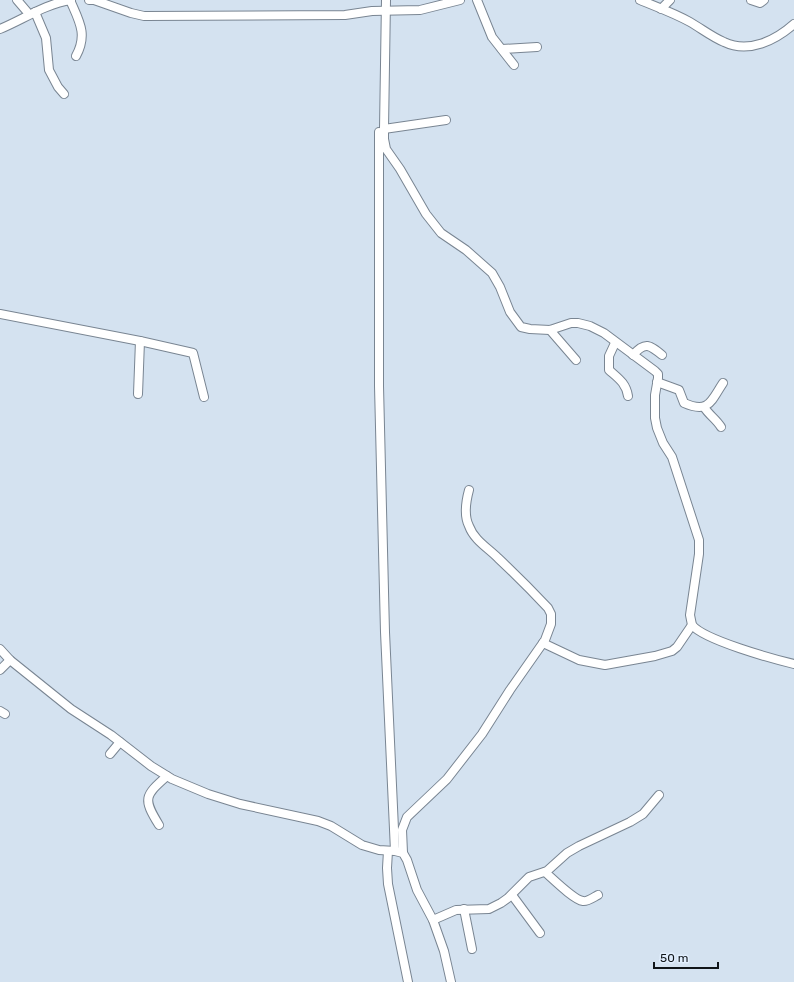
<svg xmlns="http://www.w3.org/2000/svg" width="794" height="982" viewBox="0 0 794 982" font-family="Rubik,sans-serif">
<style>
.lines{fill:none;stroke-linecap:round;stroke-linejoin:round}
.minor-casing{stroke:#798592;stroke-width:10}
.minor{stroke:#fff;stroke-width:8}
</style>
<rect width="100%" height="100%" fill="#d4e2f0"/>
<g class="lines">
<defs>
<g id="minor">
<polyline points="17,0 29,14"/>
<path d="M70 0C79 21 88 34 76 56"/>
<polyline points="89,0 94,0 131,13 144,16 345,15 372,11 420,10 460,0"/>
<path d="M386 0 384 129V139L386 149 400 169 426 214 441 233 466 250 492 273 500 287 510 312 521 327 530 329 550 330 571 323H578L590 326 604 333 655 371 658 374V378L655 395V418L657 428 663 443 672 457 699 540V554L690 615 692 625C704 640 773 659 794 664"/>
<polyline points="477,0 492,37 514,65"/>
<path d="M640 0C657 7 674 13 690 22 702 29 712 37 724 42 749 54 776 40 794 24"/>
<polyline points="751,0 760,3 764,0"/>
<polyline points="661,9 670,0"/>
<polyline points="35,12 46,38 49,70 58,87 64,94"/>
<path d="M0 29C24 19 45 4 71 0"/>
<polyline points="502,49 537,47"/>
<polyline points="384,129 446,120"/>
<polyline points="379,132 379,386 385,632 395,851"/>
<polyline points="0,314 140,341 193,353 204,397"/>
<polyline points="550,330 576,360"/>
<path d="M615 343 609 356V370C618 378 626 383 628 396"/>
<path d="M633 355C645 341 650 345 662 355"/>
<path d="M657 382 679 390 684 403C709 414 711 401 723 383"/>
<polyline points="138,394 140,341"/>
<path d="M704 407C709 415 716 419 721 427"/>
<polyline points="543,643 579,660 605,665 616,663 655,656 672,651 677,647 692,625"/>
<polyline points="0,649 10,660 71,709 111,735 151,766 172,779 208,794 240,804 318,821 331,826 362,845 379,850 395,851 403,853 407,860 417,890 433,920 444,951 451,982"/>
<polyline points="0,670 10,660"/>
<polyline points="0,711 5,714"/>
<polyline points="110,754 120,742"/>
<path d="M159 825C143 799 144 796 167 776"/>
<polyline points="388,851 387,868 388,884 408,982"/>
<path d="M403 853 402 830 407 817 447 779 482 734 510 690 545 640 551 624V614L548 608C532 591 515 574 498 558 488 548 474 540 469 526 464 516 466 501 469 490"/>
<path d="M545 872C552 878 574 900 583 901 587 902 594 897 598 895"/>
<polyline points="512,895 540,933"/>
<polyline points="464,909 472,949"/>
<polyline points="433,920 456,910 489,909 501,903 508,898 529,877 547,871 567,853 579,846 630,822 643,814 659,795"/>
</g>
</defs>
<use href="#minor" class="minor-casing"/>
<use href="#minor" class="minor"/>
</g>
<path d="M654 962v6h64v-6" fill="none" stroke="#101519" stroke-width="2"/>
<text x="660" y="962" font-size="12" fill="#101519" stroke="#e2effe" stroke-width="3" paint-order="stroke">50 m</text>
</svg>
